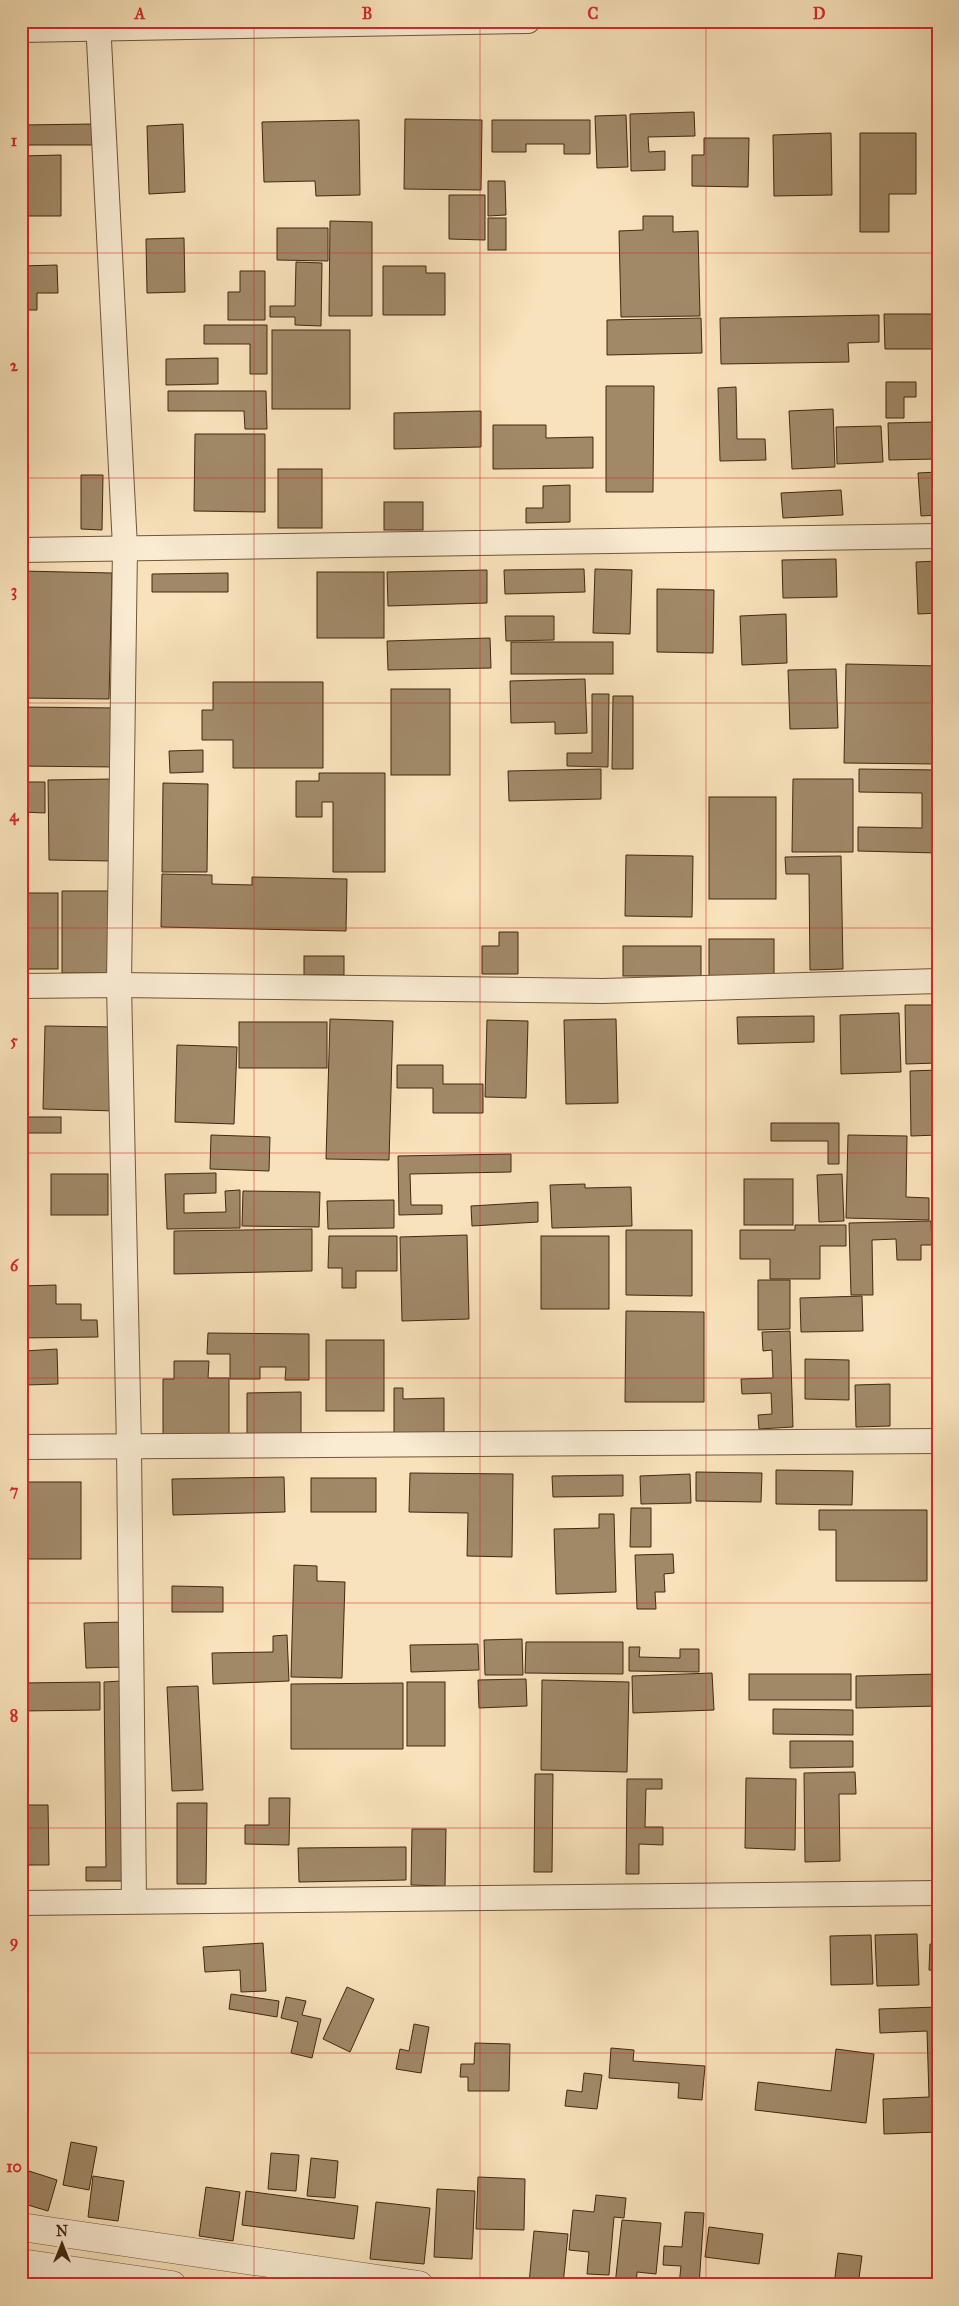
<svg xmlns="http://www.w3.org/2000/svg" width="959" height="2306" viewBox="0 0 959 2306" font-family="'IM FELL Great Primer',serif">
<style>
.building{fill:#a18968;stroke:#42280e}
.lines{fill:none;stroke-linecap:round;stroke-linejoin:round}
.minor-casing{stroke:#705639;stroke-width:26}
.tertiary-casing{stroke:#705639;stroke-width:29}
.minor{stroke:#faecd3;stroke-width:24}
.tertiary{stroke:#faecd3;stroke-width:28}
.grid{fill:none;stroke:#d62828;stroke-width:1;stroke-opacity:0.55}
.neatline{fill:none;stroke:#d62828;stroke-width:2}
.grid-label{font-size:16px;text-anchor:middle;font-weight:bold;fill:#d62828}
</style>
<rect width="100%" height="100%" fill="#f8e2bb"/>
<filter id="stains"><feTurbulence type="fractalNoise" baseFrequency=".004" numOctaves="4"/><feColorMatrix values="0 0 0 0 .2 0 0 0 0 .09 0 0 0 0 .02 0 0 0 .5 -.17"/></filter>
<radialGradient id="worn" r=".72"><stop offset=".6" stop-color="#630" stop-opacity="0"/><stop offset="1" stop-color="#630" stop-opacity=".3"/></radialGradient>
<g class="building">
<polygon points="694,112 695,136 648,137 649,152 665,151 665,170 631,171 630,114"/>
<polygon points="626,115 628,167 597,168 595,116"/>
<polygon points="405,119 482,120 481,190 404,189"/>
<polygon points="359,120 360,195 316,196 315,181 264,182 262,122"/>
<polygon points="492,120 590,120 590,154 564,154 564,144 526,144 526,152 492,152"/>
<polygon points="93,124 93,145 23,145 23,125"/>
<polygon points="183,124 185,192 149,194 147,126"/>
<polygon points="831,133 832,195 774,196 773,135"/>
<polygon points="860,133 916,133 916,194 889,194 889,232 860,232"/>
<polygon points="704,138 749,138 748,187 692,186 692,155 704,155"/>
<polygon points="61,155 61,216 21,216 21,156"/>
<polygon points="488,181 505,181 506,215 488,216"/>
<polygon points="449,195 485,195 485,240 449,239"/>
<polygon points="643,216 673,216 673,232 698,231 700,316 621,317 619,231 643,230"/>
<rect x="488" y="218" width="18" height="32"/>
<polygon points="330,221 372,222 372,316 329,316"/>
<polygon points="277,228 328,228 328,261 277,260"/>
<polygon points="184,238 185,292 147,293 146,239"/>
<polygon points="296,262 322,263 321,326 295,325 295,317 270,317 270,306 295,306"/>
<polygon points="57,265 58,293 37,293 37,310 21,310 21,266"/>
<polygon points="383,266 426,266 426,273 445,273 445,315 383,315"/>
<polygon points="240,271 265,271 265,320 228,320 228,292 240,292"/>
<polygon points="884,314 938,314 938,349 885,349"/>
<polygon points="879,315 879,342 848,343 849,362 721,364 720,318"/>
<polygon points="701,318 702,353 607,355 607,320"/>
<polygon points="204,325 267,325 267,374 250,374 250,344 204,344"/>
<rect x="272" y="330" width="78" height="79"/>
<polygon points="218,358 218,384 166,385 166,359"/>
<polygon points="886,382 916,382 916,397 904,397 904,418 886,418"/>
<polygon points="606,386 654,386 653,492 606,492"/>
<polygon points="736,387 737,439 765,439 766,460 720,461 718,388"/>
<polygon points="168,391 266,391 267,429 245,429 244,411 168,411"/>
<polygon points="833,409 835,467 792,469 789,411"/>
<polygon points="481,411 481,447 394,449 394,413"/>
<polygon points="934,422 935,459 889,460 888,423"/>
<polygon points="493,425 546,425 546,438 593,437 593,468 493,469"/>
<polygon points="881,426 883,462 837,464 836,427"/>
<polygon points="195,434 265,434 265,512 194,511"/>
<rect x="278" y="469" width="44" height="59"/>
<polygon points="938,472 938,515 921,516 918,473"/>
<polygon points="81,475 103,475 102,530 81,529"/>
<polygon points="570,485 570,522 526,523 526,508 543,508 543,486"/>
<polygon points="841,490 843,515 783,518 781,493"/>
<rect x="384" y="502" width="39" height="28"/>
<polygon points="836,559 837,597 783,598 782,560"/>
<polygon points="938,561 938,613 918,614 916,562"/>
<polygon points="584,569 585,592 505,594 504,570"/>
<polygon points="595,569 632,570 630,634 593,633"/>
<polygon points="487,570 487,603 388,606 387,572"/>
<polygon points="21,571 112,573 109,699 21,698"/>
<rect x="317" y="572" width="67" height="66"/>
<polygon points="228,573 228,592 152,592 152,574"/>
<polygon points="657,589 714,590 713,653 657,652"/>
<polygon points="786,614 787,663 742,665 740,616"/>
<polygon points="505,616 554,616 554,640 506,641"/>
<polygon points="490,638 491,668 388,670 387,641"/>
<rect x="511" y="642" width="102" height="32"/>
<polygon points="846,664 938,666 938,764 844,763"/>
<polygon points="836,669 838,728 790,729 788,670"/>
<polygon points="585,679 587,733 555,734 555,722 511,723 510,681"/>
<polygon points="213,682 323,682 323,768 233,768 233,740 202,740 202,710 213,710"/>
<rect x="391" y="689" width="59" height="86"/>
<polygon points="592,694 609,694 608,767 567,766 567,753 592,753"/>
<polygon points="613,696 633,696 633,769 612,769"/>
<polygon points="21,707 118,708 117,767 21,766"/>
<polygon points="203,750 203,772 170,773 169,751"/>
<polygon points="601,769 601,799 509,801 508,771"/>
<polygon points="859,769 938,770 938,853 858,851 858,827 922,828 922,793 859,792"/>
<polygon points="319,773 385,773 385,872 333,872 333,802 322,802 322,817 296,817 296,781 319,781"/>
<polygon points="113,779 112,861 49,860 48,780"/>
<polygon points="793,779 853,779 853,852 792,852"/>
<polygon points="21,782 45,782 45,813 23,812 22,827"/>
<polygon points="163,783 208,784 207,872 162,872"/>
<rect x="709" y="797" width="67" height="102"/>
<polygon points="626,855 693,856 692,917 625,916"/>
<polygon points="841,856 843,969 810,970 809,874 786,874 785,857"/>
<polygon points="162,874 212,875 212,884 252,885 252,877 347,879 346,931 161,927"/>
<polygon points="62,891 112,891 113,973 62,973"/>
<rect x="21" y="893" width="37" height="76"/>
<polygon points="499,932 518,932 518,974 482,974 482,946 499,946"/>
<rect x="709" y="939" width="65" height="38"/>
<rect x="623" y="946" width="78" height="30"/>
<rect x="304" y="956" width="40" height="19"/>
<polygon points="905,1005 938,1005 938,1063 906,1064"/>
<polygon points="899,1013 901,1072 841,1074 840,1015"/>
<polygon points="814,1016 814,1042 738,1044 737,1017"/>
<polygon points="330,1019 393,1021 389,1160 326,1159"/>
<polygon points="616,1019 618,1103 566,1104 564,1020"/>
<polygon points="487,1020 528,1021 526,1098 485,1097"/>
<rect x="239" y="1022" width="88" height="46"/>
<polygon points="45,1026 118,1027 116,1111 43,1109"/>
<polygon points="177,1045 237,1047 234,1124 175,1122"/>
<polygon points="397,1065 443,1065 443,1084 483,1084 483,1113 433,1113 433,1088 397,1088"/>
<polygon points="938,1070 938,1135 911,1136 910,1071"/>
<rect x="21" y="1117" width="40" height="16"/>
<polygon points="771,1123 839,1123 839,1164 828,1164 828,1141 771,1141"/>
<polygon points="211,1135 270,1137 269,1171 210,1169"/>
<polygon points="848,1135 907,1136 906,1197 929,1198 929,1220 846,1218"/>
<polygon points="511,1154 511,1172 410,1174 411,1205 442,1205 442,1214 399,1215 398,1156"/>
<polygon points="216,1173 216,1193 184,1194 184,1213 226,1212 225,1191 240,1190 240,1228 167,1229 165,1174"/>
<rect x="51" y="1174" width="57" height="41"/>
<polygon points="842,1174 844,1221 819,1222 817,1175"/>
<rect x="744" y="1179" width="49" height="46"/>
<polygon points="585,1184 585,1188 631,1187 632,1226 552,1228 550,1185"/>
<polygon points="243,1191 320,1192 319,1227 242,1226"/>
<polygon points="394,1200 394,1228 328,1229 327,1201"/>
<polygon points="538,1202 538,1222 472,1226 471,1206"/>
<polygon points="931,1221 932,1245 921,1245 921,1260 897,1260 896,1239 872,1240 873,1295 851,1295 849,1223"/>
<polygon points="795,1225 846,1225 846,1246 820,1246 820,1279 770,1279 770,1259 740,1259 740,1230 795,1230"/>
<polygon points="312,1229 312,1271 174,1274 174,1231"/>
<polygon points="626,1230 692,1230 692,1296 626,1295"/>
<polygon points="467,1235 469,1319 402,1321 400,1237"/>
<polygon points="329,1236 397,1236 397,1271 356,1271 356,1288 342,1288 342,1268 328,1268"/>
<rect x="541" y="1236" width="68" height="73"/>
<polygon points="758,1280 790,1280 790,1329 758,1330"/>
<polygon points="56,1285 56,1304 81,1304 81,1320 97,1320 98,1337 21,1338 21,1286"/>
<polygon points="862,1296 863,1331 801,1332 800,1298"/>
<polygon points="626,1311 704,1312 704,1402 625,1402"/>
<polygon points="790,1331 793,1427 759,1429 758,1415 772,1414 771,1393 742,1394 741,1379 773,1378 772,1350 763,1351 762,1332"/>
<polygon points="208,1333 309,1334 309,1380 285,1380 286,1367 260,1367 260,1379 230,1379 230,1354 207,1354"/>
<rect x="326" y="1340" width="58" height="71"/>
<polygon points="57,1349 58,1384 26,1385 25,1351"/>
<polygon points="805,1359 849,1360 849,1400 805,1399"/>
<polygon points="174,1361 209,1361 208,1378 229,1378 229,1438 163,1437 163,1379 174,1379"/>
<polygon points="890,1384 890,1426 856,1427 855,1385"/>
<polygon points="394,1388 403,1388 403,1399 444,1398 444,1434 394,1434"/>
<polygon points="301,1392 301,1434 247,1434 247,1393"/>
<polygon points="776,1470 853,1471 852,1505 776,1504"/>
<polygon points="696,1472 762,1473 761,1502 696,1501"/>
<polygon points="410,1473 513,1474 512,1557 467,1556 468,1513 409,1512"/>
<polygon points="690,1474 691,1503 641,1504 640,1476"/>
<polygon points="623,1475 623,1496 553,1497 552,1476"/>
<polygon points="284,1477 285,1512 173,1515 172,1479"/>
<rect x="311" y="1478" width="65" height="34"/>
<rect x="21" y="1482" width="60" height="77"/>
<polygon points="631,1508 651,1508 651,1547 630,1547"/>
<polygon points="819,1510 927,1510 927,1581 836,1581 836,1530 819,1530"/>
<polygon points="599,1514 614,1514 616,1592 556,1594 554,1529 599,1528"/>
<polygon points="673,1554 674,1573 664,1574 665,1592 655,1592 656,1609 637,1609 635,1555"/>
<polygon points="294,1565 317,1566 317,1581 345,1582 342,1678 291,1677"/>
<rect x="21" y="1567" width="4" height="41"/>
<polygon points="172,1586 223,1587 223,1612 172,1612"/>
<polygon points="125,1622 126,1667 86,1668 84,1623"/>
<polygon points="287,1635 289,1681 213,1684 212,1653 273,1652 273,1636"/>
<polygon points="522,1639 523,1675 485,1675 484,1640"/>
<rect x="21" y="1640" width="5" height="35"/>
<polygon points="526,1642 623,1642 623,1674 525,1673"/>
<polygon points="478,1644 479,1670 411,1672 410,1645"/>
<polygon points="629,1647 640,1647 639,1657 680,1658 680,1649 699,1649 699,1672 629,1671"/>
<polygon points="712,1673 714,1710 633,1713 632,1676"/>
<rect x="749" y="1674" width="102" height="26"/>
<polygon points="938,1674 938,1706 856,1708 856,1676"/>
<polygon points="526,1679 527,1706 479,1708 478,1680"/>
<polygon points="542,1680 629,1682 627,1772 541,1770"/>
<polygon points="121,1681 123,1881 86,1881 86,1867 106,1867 104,1682"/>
<polygon points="100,1682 100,1710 21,1711 21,1683"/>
<rect x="407" y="1682" width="38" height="64"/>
<polygon points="403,1683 403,1749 291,1749 291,1684"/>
<polygon points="198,1686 203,1790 172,1791 167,1687"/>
<polygon points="773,1709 853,1710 853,1735 773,1734"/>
<polygon points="790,1741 853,1741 853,1767 790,1768"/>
<polygon points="855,1772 856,1794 839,1794 840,1861 805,1862 804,1773"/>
<polygon points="535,1774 553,1774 552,1872 534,1872"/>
<polygon points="746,1778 796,1779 795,1850 745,1848"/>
<polygon points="627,1779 662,1779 662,1789 646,1789 645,1827 663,1827 663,1845 639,1844 639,1874 626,1874"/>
<polygon points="269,1798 290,1798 289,1845 245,1844 245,1825 269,1825"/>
<polygon points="177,1803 207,1803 206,1884 177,1884"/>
<polygon points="21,1805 48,1805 49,1865 21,1865"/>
<polygon points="412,1829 446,1829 445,1886 411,1885"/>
<polygon points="406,1847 406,1880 299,1882 298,1848"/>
<polygon points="917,1934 919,1985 877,1986 875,1935"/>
<polygon points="871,1935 873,1984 831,1985 830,1936"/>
<polygon points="263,1943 266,1991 241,1992 240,1970 205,1972 203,1947"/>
<polygon points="930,1944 938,1944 938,1971 929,1970"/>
<polygon points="347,1987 374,1999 350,2052 323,2039"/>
<polygon points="231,1994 279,2001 277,2017 229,2009"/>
<polygon points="286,1997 306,2001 302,2015 321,2019 312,2058 291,2053 298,2022 281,2018"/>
<polygon points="938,2007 938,2132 884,2134 883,2099 929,2097 927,2031 880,2033 879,2009"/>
<polygon points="414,2024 429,2027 421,2073 396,2069 400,2049 409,2051"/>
<polygon points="475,2043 510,2044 509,2091 468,2091 468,2077 460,2077 461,2064 474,2064"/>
<polygon points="611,2048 634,2050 633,2061 705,2066 702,2100 678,2098 679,2083 609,2078"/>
<polygon points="836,2049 874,2054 866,2123 755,2110 758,2082 831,2091"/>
<polygon points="584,2073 602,2075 597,2109 565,2106 567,2090 582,2092"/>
<polygon points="21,2117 25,2118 21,2132"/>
<polygon points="71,2142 97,2147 89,2190 63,2185"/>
<polygon points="271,2153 299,2155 296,2191 268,2189"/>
<polygon points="311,2158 338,2161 335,2198 307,2196"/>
<polygon points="29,2171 57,2180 48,2211 21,2203"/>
<polygon points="93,2176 124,2181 118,2221 88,2217"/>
<polygon points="478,2177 525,2179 524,2230 476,2229"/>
<polygon points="206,2187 240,2192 233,2241 199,2236"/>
<polygon points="437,2189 475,2191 472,2259 434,2257"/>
<polygon points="246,2191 358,2206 354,2239 242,2225"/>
<polygon points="596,2195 626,2198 624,2218 614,2217 609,2275 587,2274 589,2252 569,2250 573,2210 594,2212"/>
<polygon points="376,2202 430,2208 424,2264 370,2259"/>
<polygon points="685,2212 704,2213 699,2285 679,2285 681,2266 663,2265 664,2246 682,2247"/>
<polygon points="622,2220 661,2223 656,2274 637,2272 636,2285 615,2285"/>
<polygon points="709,2227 763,2234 759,2264 705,2257"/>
<polygon points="534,2231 568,2234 563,2285 529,2283"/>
<polygon points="838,2253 862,2256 858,2285 834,2285"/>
</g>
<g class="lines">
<defs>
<g id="minor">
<polyline points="98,21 125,547 119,985 129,1447 134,1901"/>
<polyline points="21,30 528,21"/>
<polyline points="21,550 938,536"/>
<polyline points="21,986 119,985 602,991 938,981"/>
<polyline points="21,1447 938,1441"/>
<polyline points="21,1903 938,1893"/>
</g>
<g id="tertiary">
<polyline points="21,2227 419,2285"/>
<polyline points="21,2263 172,2285"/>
</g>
</defs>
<use href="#minor" class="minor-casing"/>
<use href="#tertiary" class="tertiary-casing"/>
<use href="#minor" class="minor"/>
<use href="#tertiary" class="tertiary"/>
</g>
<path class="grid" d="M254 21V2285M480 21V2285M706 21V2285M21 253H938M21 478H938M21 703H938M21 928H938M21 1153H938M21 1378H938M21 1603H938M21 1828H938M21 2053H938"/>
<rect width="959" height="2306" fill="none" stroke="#f8e2bb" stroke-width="55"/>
<g transform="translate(62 2244)" stroke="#faecd3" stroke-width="4" paint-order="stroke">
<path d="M0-4L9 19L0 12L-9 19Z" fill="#42280e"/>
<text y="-8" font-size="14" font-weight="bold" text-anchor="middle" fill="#42280e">N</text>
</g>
<rect x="28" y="28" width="904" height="2250" class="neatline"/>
<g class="grid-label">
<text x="140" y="19">A</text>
<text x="367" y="19">B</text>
<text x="593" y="19">C</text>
<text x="819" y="19">D</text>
<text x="14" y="146">1</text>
<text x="14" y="371">2</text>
<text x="14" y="596">3</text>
<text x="14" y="821">4</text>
<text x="14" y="1046">5</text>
<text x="14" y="1271">6</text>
<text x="14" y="1496">7</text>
<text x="14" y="1721">8</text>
<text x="14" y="1947">9</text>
<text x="14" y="2172">10</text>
</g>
<rect width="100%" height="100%" filter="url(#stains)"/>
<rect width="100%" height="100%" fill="url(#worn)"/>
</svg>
